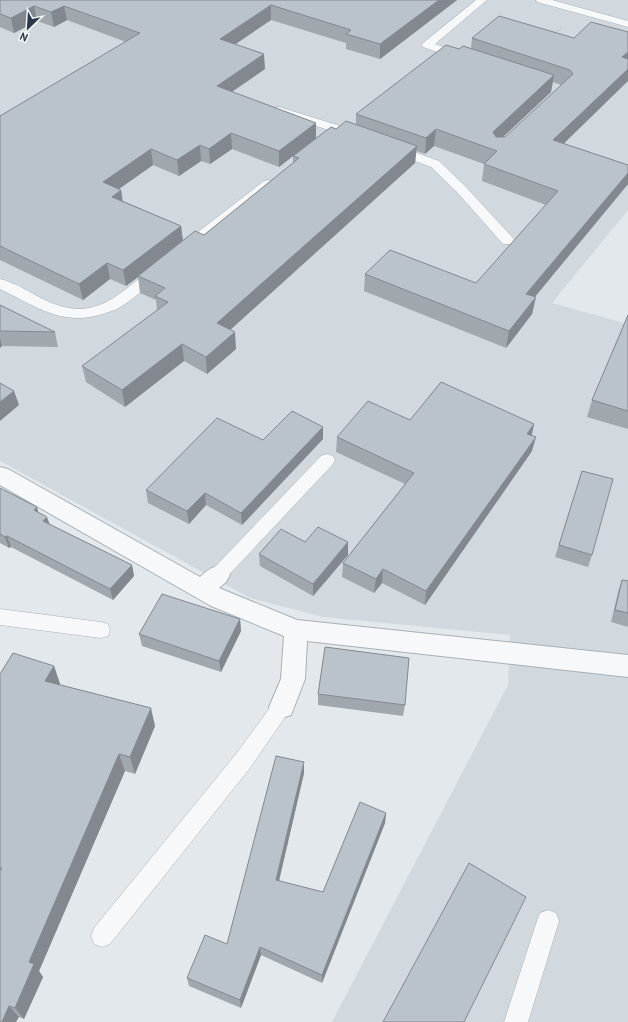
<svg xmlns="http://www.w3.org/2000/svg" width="628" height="1022" viewBox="0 0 628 1022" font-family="'PT Sans',sans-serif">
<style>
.built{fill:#d1d8de}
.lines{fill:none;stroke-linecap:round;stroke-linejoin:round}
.service-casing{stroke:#a8b0b7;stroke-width:1}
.minor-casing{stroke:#a8b0b7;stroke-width:2}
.path{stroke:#c1c6cb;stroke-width:1.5;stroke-dasharray:2 2;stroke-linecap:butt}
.service{fill:#f6f8fa;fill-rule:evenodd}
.minor{fill:#f6f8fa;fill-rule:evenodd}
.wall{fill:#a0a8ae;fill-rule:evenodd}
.shaded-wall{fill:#82888d}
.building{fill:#bac3ca;stroke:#82888d}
</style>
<rect width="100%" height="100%" fill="#e3e8ec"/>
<polygon class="built" points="36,0 628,0 628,210 552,303 628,324 628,1022 332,1022 508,685 510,635 323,617 250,598 0,461 0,19"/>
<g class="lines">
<defs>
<g id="service">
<polygon points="476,0 487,0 435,44 465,55 466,57 465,59 457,59 423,47 422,45 423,43"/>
<polygon points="536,0 552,0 628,21 628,27 537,2"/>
<polygon points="279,107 363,133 365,136 363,139 355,139 275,112 273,110 275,108"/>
<polygon points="395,145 439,161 464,185 513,238 515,241 513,244 503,244 456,191 431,167 391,152 389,149 391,146"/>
<polygon points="268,180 272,181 274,184 272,187 190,252 180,252 178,249 180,246 264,181"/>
<path d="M158 266 163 267 165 270 163 273C149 284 132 301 117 309 113 311 107 312 103 314 63 327 35 306 0 289V279C17 283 32 294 47 301 95 323 118 295 153 267Z"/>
<polygon points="327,454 333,456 335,460 333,464 224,580 218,582 212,580 209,575 212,570 321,456"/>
<polygon points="0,609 101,622 108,624 110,630 108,636 101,638 0,625"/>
<polygon points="282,698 289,701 292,707 250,768 110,944 102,947 94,944 91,936 94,928 236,754 275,701"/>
<polygon points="548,910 556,913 559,921 528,1022 504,1022 537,921 540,913"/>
</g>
<path id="minor" d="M0 467 8 469 200 577C209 569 214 564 226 568L230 575 226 582 219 588 297 620 628 655V677L307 641 305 679 291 715 282 718 273 715 269 707 281 679 284 636 211 606 0 485Z"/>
</defs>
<use href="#service" class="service-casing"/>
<use href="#minor" class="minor-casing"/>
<polyline class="path" points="554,34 562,27"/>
<use href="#service" class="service"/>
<use href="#minor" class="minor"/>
</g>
<g class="wall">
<path d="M0 0H457L380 59 346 49V43L271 20 235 44 265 69 232 92 316 123V138L336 129 356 125V114L459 49 471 48 472 38H574L591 22 564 144 628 165V184L535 297 532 314 506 348 364 291 365 274 476 283 546 205 482 181 484 164 434 146 425 154 416 151 415 163 230 330 236 349 207 374 184 361 125 407 86 382 82 366 157 311 156 300 140 293 138 277 126 286 110 279 83 300 0 260V116L126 42 67 20 54 27 37 21 14 33 0 27ZM553 82 561 85 505 137H503L551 92ZM232 149 279 167 293 156V163L204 235 183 241 181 226 123 201 121 190 119 189 153 165 179 176 201 161 210 164Z"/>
<polygon points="0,305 55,332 58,347 2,346 0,348"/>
<polygon points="628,315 628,429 587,417 592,400"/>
<polygon points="410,420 534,424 531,435 532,451 425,605 382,583 374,593 342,577 343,563 405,484 336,452 337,437"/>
<polygon points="323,427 323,439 242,525 206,505 189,524 148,503 146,490 263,440"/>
<polygon points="582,471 592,555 588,567 555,557"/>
<polygon points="0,488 38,512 49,524 132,565 134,576 113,600 11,547 9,548 0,543"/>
<polygon points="348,542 348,555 313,596 260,566 259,554"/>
<polygon points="622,580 628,581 628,627 611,622 618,592"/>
<polygon points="240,619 241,631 221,672 142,646 139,634"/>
<polygon points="54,666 60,684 60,685 155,726 135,774 125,771 39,971 43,977 24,1019 19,1017 0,1022 0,674"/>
<polygon points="318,694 405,705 403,716 318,705"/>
<polygon points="304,762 304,773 279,881 323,892 386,813 385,823 322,983 261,955 241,1008 189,986 187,978 227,944"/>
</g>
<g class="shaded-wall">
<polygon points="439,0 457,0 380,59 380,44"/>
<polygon points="271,5 271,20 221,54 220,39"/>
<polygon points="34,6 37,21 14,33 11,18"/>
<polygon points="64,6 67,20 54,27 51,12"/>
<polygon points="628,52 628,64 622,57"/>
<polygon points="264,54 265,69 218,101 217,86"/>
<polygon points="628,69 628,81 550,157 553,140"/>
<polygon points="554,75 551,92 491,148 493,132"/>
<polygon points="316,123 316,138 279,167 279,151"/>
<polygon points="436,129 434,146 425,154 426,138"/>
<polygon points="231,133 232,149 210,164 209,149"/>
<polygon points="200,145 201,161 179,176 177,160"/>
<polygon points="417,146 415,163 219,340 217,323"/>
<polygon points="151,149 153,165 106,198 103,182"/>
<polygon points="628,173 628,184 523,311 526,294"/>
<polygon points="121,190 123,206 112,197"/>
<polygon points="181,226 183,242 138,276 138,277 126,286 123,270"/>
<polygon points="107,263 110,279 83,300 79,284"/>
<polygon points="536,297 532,314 506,348 509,331"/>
<polygon points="235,332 236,349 207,374 206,357"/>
<polygon points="0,338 2,346 0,348"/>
<polygon points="182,344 184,361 125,407 122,390"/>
<polygon points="14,391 19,405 0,421 0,402"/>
<polygon points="534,424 531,439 527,434"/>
<polygon points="323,427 323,439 242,525 241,513"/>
<polygon points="536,437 532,451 425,605 426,591"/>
<polygon points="205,493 206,505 189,524 187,511"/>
<polygon points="37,507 40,519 34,510"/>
<polygon points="47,517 51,528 43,521"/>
<polygon points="7,536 11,547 9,548 5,537"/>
<polygon points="348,542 348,555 313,596 313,584"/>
<polygon points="132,565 134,576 113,600 110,589"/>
<polygon points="383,569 382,583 374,593 376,579"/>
<polygon points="240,619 241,631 221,672 219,661"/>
<polygon points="54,666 60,684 52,699 45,681"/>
<polygon points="151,708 155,726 135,774 130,757"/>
<polygon points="119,754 125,771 39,971 43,977 24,1019 15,1008 29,962"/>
<polygon points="304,762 304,773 277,889 276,880"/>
<polygon points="386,813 385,823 322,983 322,975"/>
<polygon points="260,947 261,955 241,1008 240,1000"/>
<polygon points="9,1006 19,1017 16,1022 2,1022"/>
</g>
<g class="building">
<polygon points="0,0 439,0 380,44 346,34 351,30 271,5 220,39 264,54 217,86 316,123 279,151 231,133 209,149 200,145 177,160 151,149 103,182 121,190 112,197 181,226 123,270 107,263 79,284 0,246 0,116 140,33 64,6 51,12 34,6 11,18 0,14"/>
<polygon points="499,16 574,38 591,22 628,32 628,52 622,57 628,59 628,69 553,140 628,165 628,173 526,294 536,297 509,331 365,274 390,250 476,283 558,191 484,164 497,151 436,129 426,138 356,114 446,45 459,49 463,46 554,75 493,132 496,137 505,137 573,74 570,70 472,38"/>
<polygon points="346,121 417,146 217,323 235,332 206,357 182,344 122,390 82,366 168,302 155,296 165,288 138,276 195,231 204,235 299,158 293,156 331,127 336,129"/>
<polygon points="0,305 55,332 0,331"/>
<polygon points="628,315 628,411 592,400"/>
<polygon points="441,382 534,424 527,434 536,437 426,591 383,569 376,579 343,563 414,473 337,437 368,401 410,420"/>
<polygon points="0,383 14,391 0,402"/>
<polygon points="292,411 323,427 241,513 205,493 187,511 146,490 217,418 263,440"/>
<polygon points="582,471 613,479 592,555 559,545"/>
<polygon points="0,488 37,507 34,510 47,517 43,521 132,565 110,589 7,536 5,537 0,534"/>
<polygon points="318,527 348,542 313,584 259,554 281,529 305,542"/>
<polygon points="622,580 628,581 628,613 615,610"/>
<polygon points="162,594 240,619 219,661 139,634"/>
<polygon points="325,647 409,658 405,705 318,694"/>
<polygon points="13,653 54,666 45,681 151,708 130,757 119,754 29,962 34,964 15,1008 9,1006 2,1022 0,1022 0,871 2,868 0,868 0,674"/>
<polygon points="276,756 304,762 276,880 323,892 360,802 386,813 322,975 260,947 240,1000 187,978 205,935 227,944"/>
<polygon points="469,863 526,897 464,1022 383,1022"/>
</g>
<g transform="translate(28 28) rotate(205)" stroke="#f3f7f9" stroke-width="3" paint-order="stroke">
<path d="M0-3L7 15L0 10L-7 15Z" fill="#2a3945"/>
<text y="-6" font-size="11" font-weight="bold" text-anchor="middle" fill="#2a3945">N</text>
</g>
</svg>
